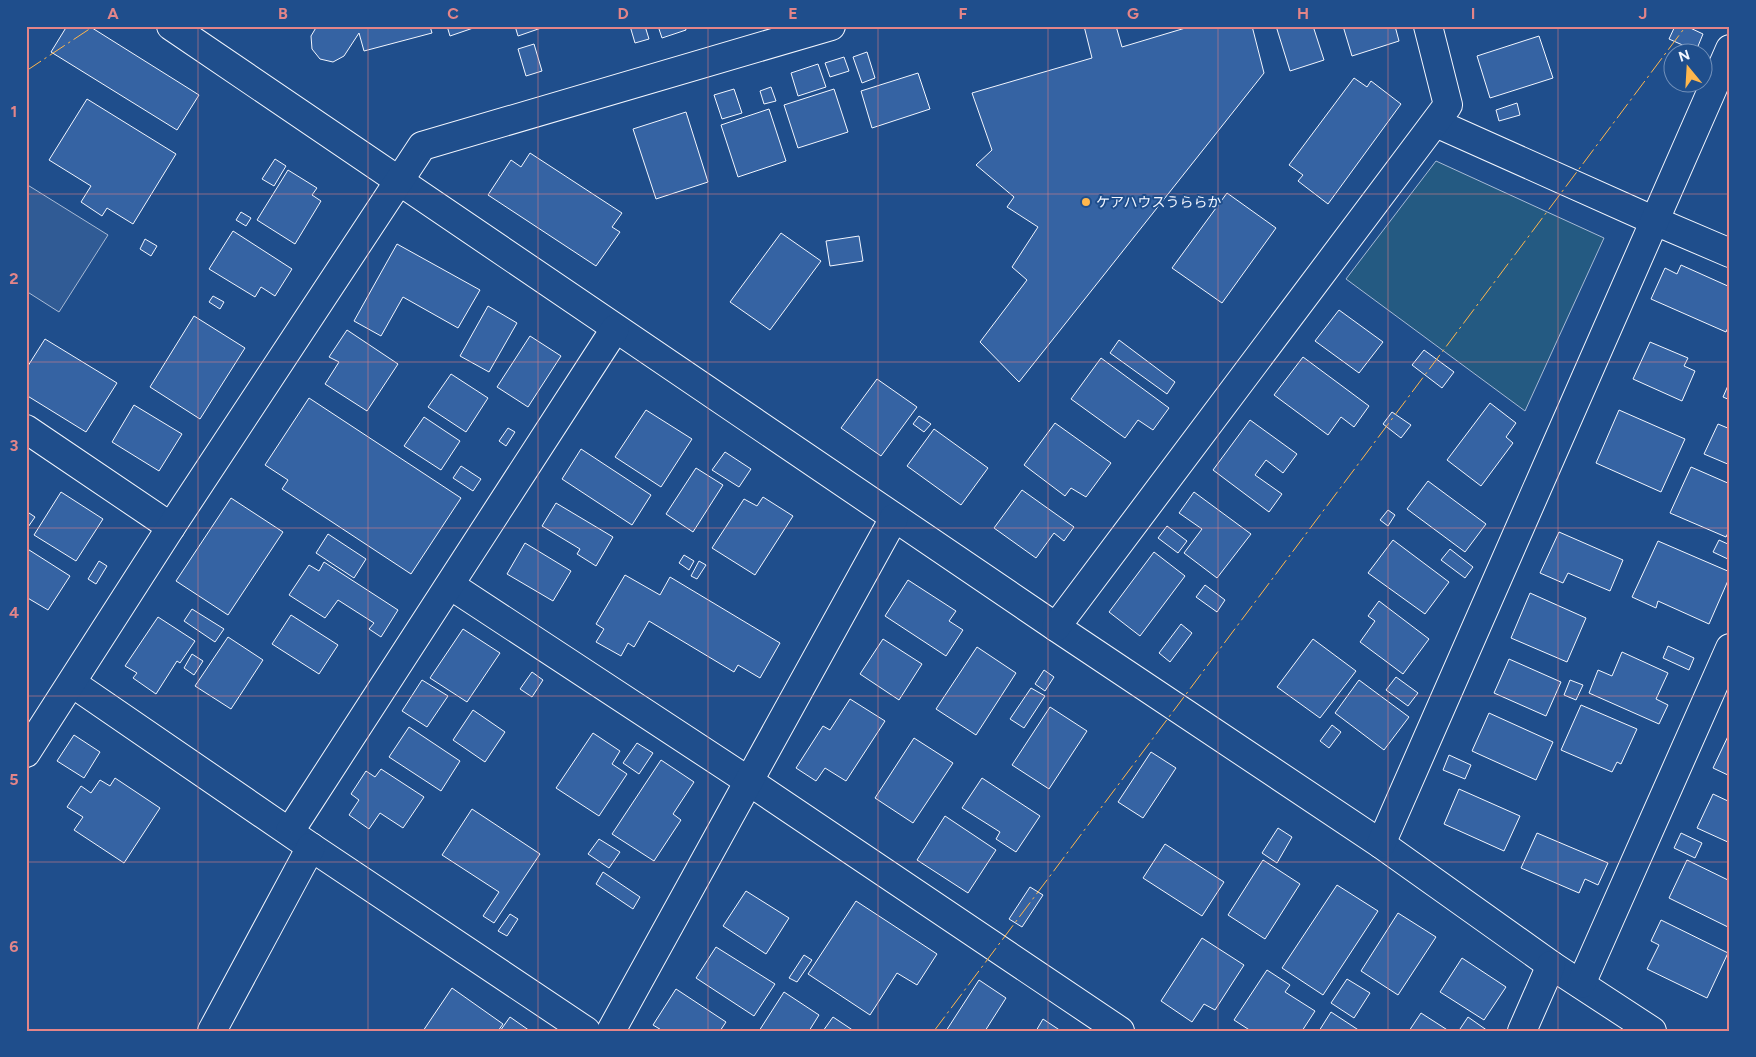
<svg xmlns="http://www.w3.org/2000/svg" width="1756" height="1057" viewBox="0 0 1756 1057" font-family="Figtree,'Noto Sans JP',sans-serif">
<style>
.green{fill:#245a82;stroke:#a8bbd7}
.parking{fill:#305b95;stroke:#a8bbd7}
.building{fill:#3563a3;stroke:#f2f6ff}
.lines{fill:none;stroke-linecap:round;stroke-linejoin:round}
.street-casing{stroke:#f2f6ff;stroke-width:30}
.street{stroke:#1f4e8c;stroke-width:28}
.power{stroke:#ffb74d;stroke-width:1;stroke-dasharray:18 4 2.5 4;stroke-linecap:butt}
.grid{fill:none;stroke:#e38589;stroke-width:1;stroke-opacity:0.55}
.poi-dot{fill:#ffb74d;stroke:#1f4e8c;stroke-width:2}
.labels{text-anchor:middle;stroke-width:4;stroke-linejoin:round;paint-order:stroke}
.poi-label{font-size:14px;fill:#f2f6ff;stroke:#1f4e8c;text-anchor:start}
.neatline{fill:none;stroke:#e38589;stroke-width:2}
.grid-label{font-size:16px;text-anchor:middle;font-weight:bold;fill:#e38589}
</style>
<rect width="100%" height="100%" fill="#1f4e8c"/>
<polygon class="green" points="1436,161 1604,238 1525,411 1346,279"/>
<polygon class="parking" points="26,184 108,235 59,312 26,291"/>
<g class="building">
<polygon points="67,26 89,26 199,95 177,130 51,52"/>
<polygon points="317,26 430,26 432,33 364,51 359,33 344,56 333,62 320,59 312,49 311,36"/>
<polygon points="447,26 479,26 450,36"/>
<polygon points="515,26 547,26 518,36"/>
<polygon points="630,26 645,26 649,39 635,43"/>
<polygon points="658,26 685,26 686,30 662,38"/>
<polygon points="1084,26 1116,26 1122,47 1192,26 1252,26 1264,73 1019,382 980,342 1027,280 1012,267 1038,227 1007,207 1014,197 976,165 992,150 972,93 1092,58"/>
<polygon points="1276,26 1313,26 1324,60 1290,71"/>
<polygon points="1343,26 1395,26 1399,41 1352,56"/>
<polygon points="1675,26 1686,26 1703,34 1696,51 1669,39"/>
<polygon points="1539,36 1553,78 1490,98 1477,56"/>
<polygon points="534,44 542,71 526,76 518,49"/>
<polygon points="867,52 875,78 862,83 853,57"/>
<polygon points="844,57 849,71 830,77 825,63"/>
<polygon points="818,64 826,87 798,96 791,73"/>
<polygon points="918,73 930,109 872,128 861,91"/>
<polygon points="1354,78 1367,87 1371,81 1401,104 1328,204 1298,181 1303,175 1289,165"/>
<polygon points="771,87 776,101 764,104 760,91"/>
<polygon points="734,89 742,113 722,119 714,95"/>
<polygon points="834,89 848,132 798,148 784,105"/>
<polygon points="87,99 176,154 133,224 107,208 102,216 81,202 91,186 49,160"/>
<polygon points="1517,103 1520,115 1499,121 1496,110"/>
<polygon points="769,109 786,161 738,177 721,125"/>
<polygon points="686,112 708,182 656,199 633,129"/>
<polygon points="530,153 622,213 612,227 620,232 596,266 488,195 511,160 521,167"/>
<polygon points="275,159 286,166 274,186 262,179"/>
<polygon points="288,170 317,188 312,195 321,201 295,244 257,220"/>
<polygon points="1227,193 1276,228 1222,303 1172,268"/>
<polygon points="241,212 251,218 246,226 236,220"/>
<polygon points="233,231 292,269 275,296 261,287 255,297 209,269"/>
<polygon points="781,233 821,261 770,330 730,302"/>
<polygon points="859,236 863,261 830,266 826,241"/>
<polygon points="145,239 157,246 151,256 140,249"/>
<polygon points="397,244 480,290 458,328 403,297 381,336 354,321"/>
<polygon points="1681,265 1730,287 1730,323 1726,332 1651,299 1665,268 1677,274"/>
<polygon points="213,296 224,302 220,309 209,302"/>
<polygon points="488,306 517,323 489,372 460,356"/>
<polygon points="1339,310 1383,342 1359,373 1315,341"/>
<polygon points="194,316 245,348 200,419 150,387"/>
<polygon points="347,330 398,364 367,411 325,384 339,362 329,357"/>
<polygon points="530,336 561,356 528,407 497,387"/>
<polygon points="45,339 117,383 86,432 26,395 26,369"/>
<polygon points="1119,340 1175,382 1167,394 1110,353"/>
<polygon points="1650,342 1688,358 1684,366 1695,371 1682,401 1633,379"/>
<polygon points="1424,350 1454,372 1442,388 1412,365"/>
<polygon points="1303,357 1369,406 1354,427 1341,417 1328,435 1274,395"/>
<polygon points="1101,358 1169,408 1153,430 1138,420 1125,438 1071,399"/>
<polygon points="451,374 488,398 466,432 428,407"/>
<polygon points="877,379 917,407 881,456 841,428"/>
<polygon points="1730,381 1730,400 1723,397"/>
<polygon points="309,398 461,498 411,574 282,489 288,480 265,465"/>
<polygon points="1490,403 1516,423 1506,437 1513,443 1481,486 1447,460"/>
<polygon points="134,405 182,434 159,471 112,442"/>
<polygon points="646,410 692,439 661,487 615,457"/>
<polygon points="1619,410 1685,439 1661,492 1596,463"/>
<polygon points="1392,412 1411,425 1401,438 1383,424"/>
<polygon points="919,416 931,424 924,432 913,424"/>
<polygon points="424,417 460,441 441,470 404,446"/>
<polygon points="1250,420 1297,454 1283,473 1266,460 1255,475 1282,494 1269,512 1213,470"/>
<polygon points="1055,423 1111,463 1086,497 1071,488 1065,496 1024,465"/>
<polygon points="1718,424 1730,429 1730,465 1704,454"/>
<polygon points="508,428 515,432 506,446 499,441"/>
<polygon points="934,429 988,468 961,505 907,466"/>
<polygon points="581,449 651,495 632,525 562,479"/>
<polygon points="725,452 751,469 739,487 712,470"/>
<polygon points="461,466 481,479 473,491 453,478"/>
<polygon points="1691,467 1730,484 1730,529 1726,537 1670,513"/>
<polygon points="696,468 723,485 693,532 666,514"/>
<polygon points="1428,481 1486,524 1465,552 1407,509"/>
<polygon points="1022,490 1074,527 1064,541 1054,533 1036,558 994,528"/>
<polygon points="61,492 103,519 76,561 34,535"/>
<polygon points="1194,492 1251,534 1217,578 1184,553 1202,529 1179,513"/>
<polygon points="763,497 793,516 755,575 712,548 744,499 757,506"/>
<polygon points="231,498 283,532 228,615 176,581"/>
<polygon points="556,503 613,537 596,566 577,554 580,549 542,526"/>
<polygon points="1388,510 1395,515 1388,526 1380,520"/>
<polygon points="26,511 35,517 26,530"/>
<polygon points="1167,526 1187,541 1178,553 1158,538"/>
<polygon points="1559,532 1623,560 1610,591 1568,573 1563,583 1540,573"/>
<polygon points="328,534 366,559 354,578 316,553"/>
<polygon points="1393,540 1449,582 1425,614 1368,573"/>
<polygon points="1719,540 1730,545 1730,560 1713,552"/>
<polygon points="1658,541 1730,572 1730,576 1709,624 1658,601 1656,608 1632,597"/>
<polygon points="525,543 571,571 553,601 507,574"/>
<polygon points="26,548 70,576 48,610 26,597"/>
<polygon points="1450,549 1473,567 1465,578 1441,560"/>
<polygon points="1154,552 1185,576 1140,636 1109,612"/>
<polygon points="684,555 694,561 689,570 679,563"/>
<polygon points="99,561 107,566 96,584 88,579"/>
<polygon points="699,561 706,565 697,579 691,576"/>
<polygon points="324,562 398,610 381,637 369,629 374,623 338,600 325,618 289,595 309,565 319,571"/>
<polygon points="625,575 660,595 670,577 780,643 760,678 738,665 734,672 649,621 634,647 628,643 621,656 596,642 604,629 596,624"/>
<polygon points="908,580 956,611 949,621 963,630 946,656 885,616"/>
<polygon points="1205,585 1225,600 1217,612 1196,597"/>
<polygon points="1530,593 1586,618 1567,662 1511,638"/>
<polygon points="1379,601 1429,639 1403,674 1360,642 1375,621 1368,616"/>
<polygon points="192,609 224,629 215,642 184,621"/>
<polygon points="291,615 338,645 319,674 272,644"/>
<polygon points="158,617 195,641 180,663 177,661 156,694 133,678 137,673 125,666"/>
<polygon points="1181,624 1192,633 1170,662 1159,653"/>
<polygon points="463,629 500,653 467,702 430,678"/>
<polygon points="228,637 263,660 231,709 195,686"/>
<polygon points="883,639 922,664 899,700 860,674"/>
<polygon points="1313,639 1356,671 1320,718 1277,687"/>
<polygon points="1668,646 1694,658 1689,670 1663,658"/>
<polygon points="977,647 1016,673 976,735 936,709"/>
<polygon points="1622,652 1668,673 1656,699 1668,705 1659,724 1589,693 1598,670 1612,676"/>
<polygon points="192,654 203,661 194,675 184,668"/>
<polygon points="1509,659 1561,682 1546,716 1494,693"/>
<polygon points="1044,670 1054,677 1045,691 1035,684"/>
<polygon points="532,672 543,680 532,697 520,689"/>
<polygon points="1396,677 1418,693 1408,706 1386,690"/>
<polygon points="422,680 448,696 427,727 402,711"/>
<polygon points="1359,680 1409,717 1384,750 1335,713"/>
<polygon points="1570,680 1583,685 1576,700 1564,695"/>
<polygon points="1031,688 1045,696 1024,728 1010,719"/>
<polygon points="850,699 885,721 846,781 825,768 816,781 796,768 823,726 830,730"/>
<polygon points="1581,705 1637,729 1621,764 1617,762 1612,772 1561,750"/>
<polygon points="1050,707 1087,731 1049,789 1012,765"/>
<polygon points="473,710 505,732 485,762 453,740"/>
<polygon points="1489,713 1553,742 1536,780 1472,751"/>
<polygon points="1332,725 1341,732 1329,748 1320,741"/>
<polygon points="409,727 460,761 441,791 389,757"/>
<polygon points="1730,732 1730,776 1713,768"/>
<polygon points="593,733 620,751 612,764 627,774 599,816 556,788"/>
<polygon points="74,735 100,752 84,778 57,761"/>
<polygon points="914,738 953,763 913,823 875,798"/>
<polygon points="637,743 653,753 639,774 623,763"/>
<polygon points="1151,752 1176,768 1143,818 1118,802"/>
<polygon points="1449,755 1471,765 1465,779 1443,770"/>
<polygon points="661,760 694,782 673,814 681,820 654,861 612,834"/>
<polygon points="381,769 424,797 403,828 380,813 369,829 349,815 359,800 351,794 366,771 375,777"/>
<polygon points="115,778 160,808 124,863 74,830 83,817 67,807 81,786 91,793 100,780 110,786"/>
<polygon points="982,778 1040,816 1016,852 996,839 1000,832 962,808"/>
<polygon points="1459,789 1520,816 1504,851 1444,824"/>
<polygon points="1713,794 1730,802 1730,843 1697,828"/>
<polygon points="472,809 540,854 494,923 483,916 499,892 442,855"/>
<polygon points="945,816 996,850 968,893 917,860"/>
<polygon points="1278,828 1292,837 1277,863 1262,853"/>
<polygon points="1537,833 1608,863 1598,885 1585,879 1579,893 1521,868"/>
<polygon points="1681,833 1702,843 1695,858 1674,848"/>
<polygon points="599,839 620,852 609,868 588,854"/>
<polygon points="1165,844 1224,882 1202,916 1143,878"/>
<polygon points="1263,860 1300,884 1265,939 1228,915"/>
<polygon points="1687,860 1730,881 1730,928 1669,898"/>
<polygon points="603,872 640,897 633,909 596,884"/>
<polygon points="1337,885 1378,911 1323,995 1282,968"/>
<polygon points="1030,887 1043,895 1022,927 1009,919"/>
<polygon points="746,891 789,918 766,954 723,926"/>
<polygon points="856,901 937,954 917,985 897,973 870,1015 808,974"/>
<polygon points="1398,913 1436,937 1398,995 1361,971"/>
<polygon points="510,914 518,919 507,936 498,931"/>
<polygon points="1661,920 1728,953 1707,998 1647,969 1659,945 1651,941"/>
<polygon points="1202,938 1244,965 1215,1010 1204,1004 1192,1022 1161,1001"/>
<polygon points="716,947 775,984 754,1016 696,978"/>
<polygon points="804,955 812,960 797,982 789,978"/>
<polygon points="1462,958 1506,987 1484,1020 1440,992"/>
<polygon points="1267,970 1290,985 1285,992 1315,1011 1302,1031 1251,1031 1234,1020"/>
<polygon points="1347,979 1370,993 1354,1018 1331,1003"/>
<polygon points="979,980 1006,998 985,1031 946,1031"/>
<polygon points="452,988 503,1024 498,1031 423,1031"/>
<polygon points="676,989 726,1022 720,1031 663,1031 653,1025"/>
<polygon points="784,992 819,1015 809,1031 759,1031"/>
<polygon points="1331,1012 1360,1031 1319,1031"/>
<polygon points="1421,1013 1449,1031 1409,1031"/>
<polygon points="510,1017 530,1031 500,1031"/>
<polygon points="833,1017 854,1031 823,1031"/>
<polygon points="1468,1017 1488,1031 1463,1031 1460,1029"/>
<polygon points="1043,1019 1061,1031 1036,1031"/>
</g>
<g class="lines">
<defs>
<g id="street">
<polyline points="171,26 1056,627 1381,844 1551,965 1652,1031"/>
<polyline points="1436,123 1655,221 1730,253"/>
<polyline points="26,429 171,527"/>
<polyline points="450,585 750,782 1120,1031"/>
<polyline points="1056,627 1448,105 1428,26"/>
<polyline points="72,683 311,847 586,1031"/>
<polyline points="26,753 171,527 422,146 831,26"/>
<polyline points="290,831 615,329"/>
<polyline points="1381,844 1730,49"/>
<polyline points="1581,984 1730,648"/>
<polyline points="212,1031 311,847"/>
<polyline points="611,1031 894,518"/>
<polyline points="1522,1031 1551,965"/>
</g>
</defs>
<use href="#street" class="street-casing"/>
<use href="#street" class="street"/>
<g class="power">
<polyline points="26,71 94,26"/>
<polyline points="934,1031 1686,26"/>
</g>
</g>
<path class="grid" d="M198 26V1031M368 26V1031M538 26V1031M708 26V1031M878 26V1031M1048 26V1031M1218 26V1031M1388 26V1031M1558 26V1031M26 194H1730M26 362H1730M26 528H1730M26 696H1730M26 862H1730"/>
<circle class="poi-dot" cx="1086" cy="202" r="5"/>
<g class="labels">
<g class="poi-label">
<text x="1096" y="207">ケアハウスうららか</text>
</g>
</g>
<rect width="1756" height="1057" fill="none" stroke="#1f4e8c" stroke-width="55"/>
<g transform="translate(1688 68) rotate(342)"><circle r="24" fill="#1f4e8c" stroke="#7391ba"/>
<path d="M0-4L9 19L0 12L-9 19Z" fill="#ffb74d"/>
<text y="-8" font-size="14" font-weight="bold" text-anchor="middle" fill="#f2f6ff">N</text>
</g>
<rect x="28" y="28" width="1700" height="1002" class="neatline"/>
<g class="grid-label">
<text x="113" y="19">A</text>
<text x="283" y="19">B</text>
<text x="453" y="19">C</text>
<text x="623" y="19">D</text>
<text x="793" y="19">E</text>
<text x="963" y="19">F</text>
<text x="1133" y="19">G</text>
<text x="1303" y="19">H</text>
<text x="1473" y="19">I</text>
<text x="1643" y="19">J</text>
<text x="14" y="117">1</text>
<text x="14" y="284">2</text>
<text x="14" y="451">3</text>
<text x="14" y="618">4</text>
<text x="14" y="785">5</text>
<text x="14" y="952">6</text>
</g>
</svg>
